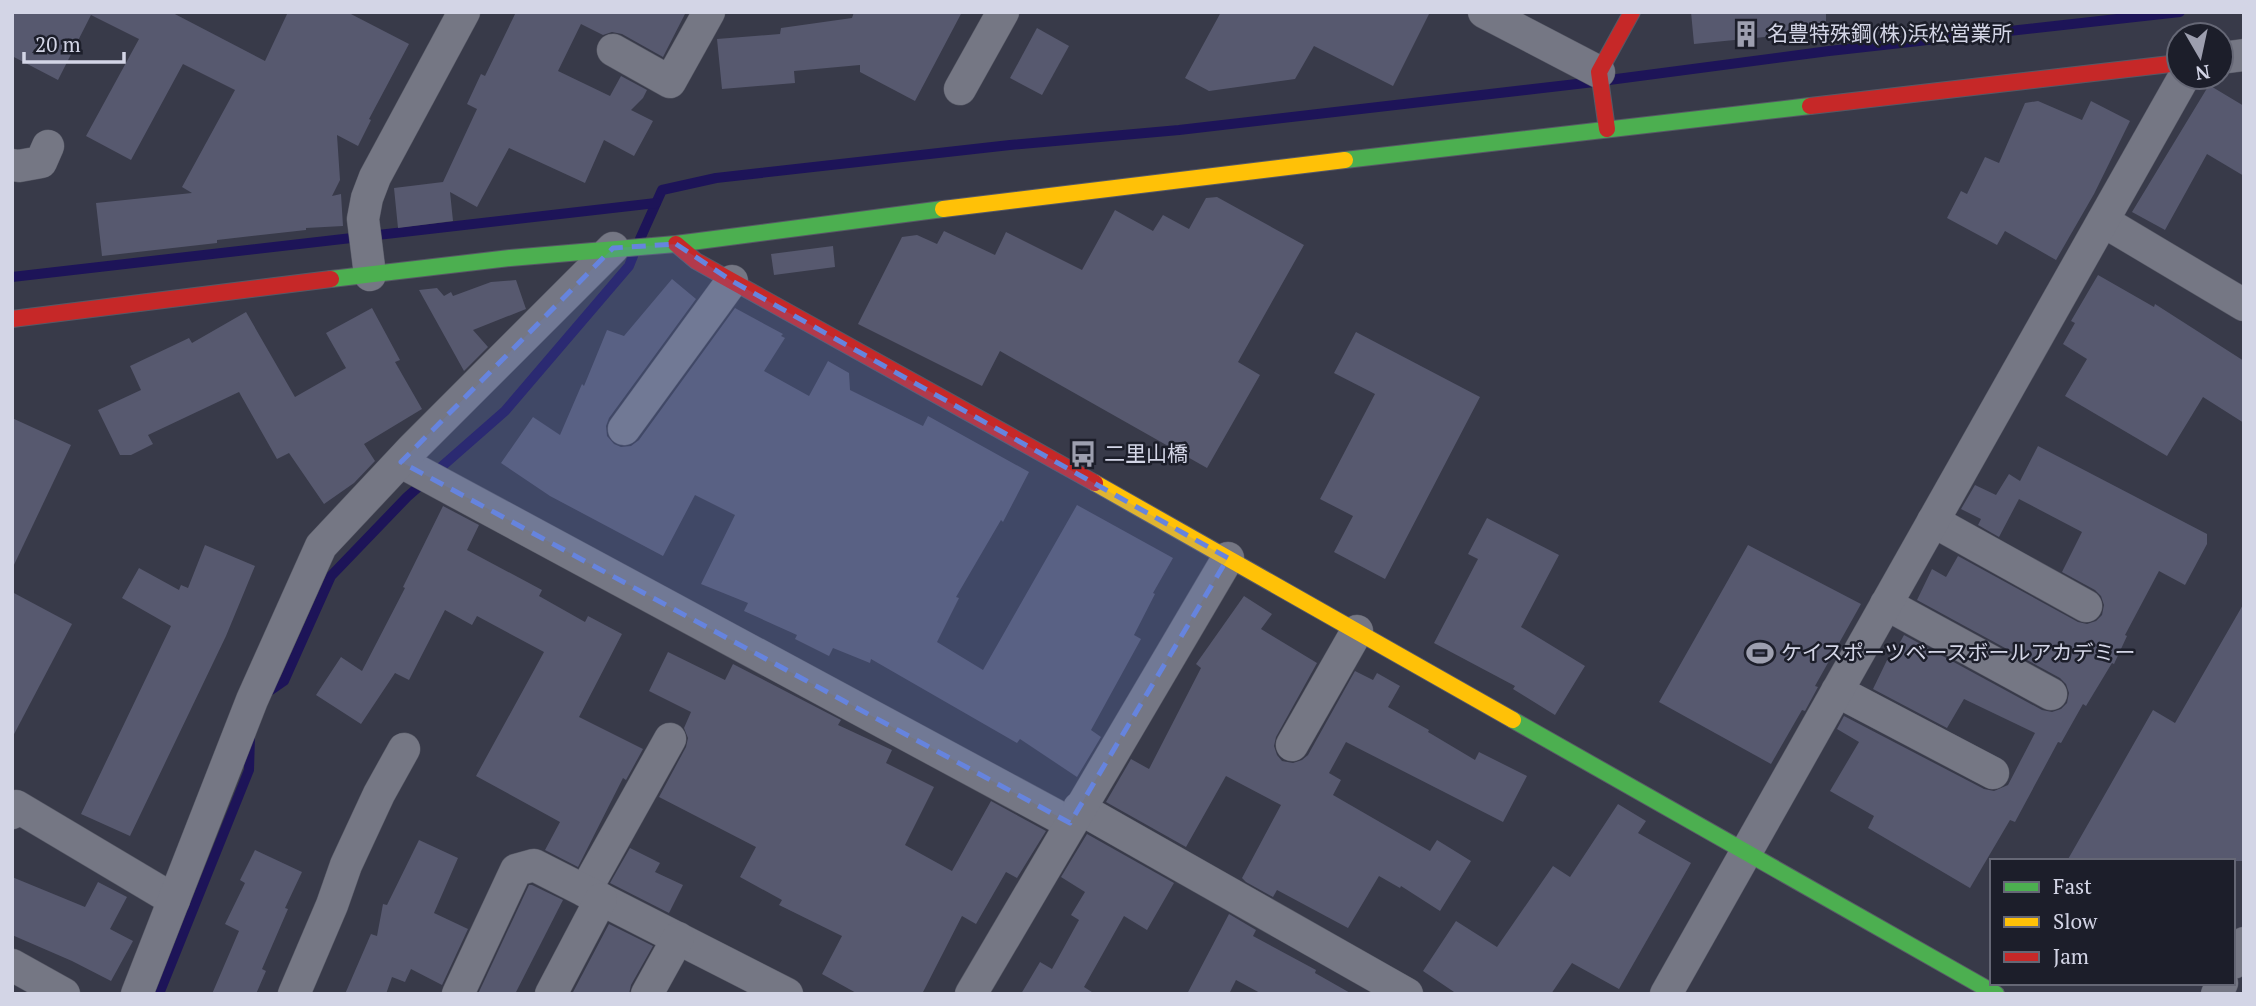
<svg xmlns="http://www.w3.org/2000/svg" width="2256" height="1006" viewBox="0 0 2256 1006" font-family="'PT Serif','Noto Sans JP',serif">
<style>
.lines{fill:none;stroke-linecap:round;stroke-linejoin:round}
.stream{stroke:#1d1458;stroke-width:10}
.building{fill:#57596f}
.street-casing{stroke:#575966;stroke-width:33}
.fast-casing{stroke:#575966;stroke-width:18}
.slow-casing{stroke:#575966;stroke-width:18}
.jam-casing{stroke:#575966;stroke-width:18}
.street{stroke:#757784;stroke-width:32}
.fast{stroke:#4caf50;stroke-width:16}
.slow{stroke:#ffc107;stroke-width:16}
.jam{stroke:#c62828;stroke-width:16}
.marked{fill:#6684de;fill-opacity:0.2;stroke:#6684de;stroke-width:5;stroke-dasharray:14 9;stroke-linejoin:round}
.labels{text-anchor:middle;stroke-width:5;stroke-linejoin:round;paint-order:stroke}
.poi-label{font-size:21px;fill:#d3d5e6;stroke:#1c1e2a;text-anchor:start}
</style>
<rect width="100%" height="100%" fill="#383a49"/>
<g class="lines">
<g class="stream">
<polyline points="1609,80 1829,51 2180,12"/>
<polyline points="640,239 662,190 716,178 1010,145 1179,130 1594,82"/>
<polyline points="12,277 656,203"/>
<polyline points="266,696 268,692 284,681 331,576 407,497 505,411 629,266 633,256"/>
<polyline points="159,994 249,770 250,735"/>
</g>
</g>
<g class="building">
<polygon points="12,12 171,12 265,61 288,12 347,12 409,44 369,119 371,120 358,146 337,135 340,180 332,196 341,194 343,226 306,228 306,230 217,240 217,243 102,256 96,203 192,193 182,187 235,90 183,64 131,160 86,136 139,39 91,15 58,80 12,56"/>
<polygon points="516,12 686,12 663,57 622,34 612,32 603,35 581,24 558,71 610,96 621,76 647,90 643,98 631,110 653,121 634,156 604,140 585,183 509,148 477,207 450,192 453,221 398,228 394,188 443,182 477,109 467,104 481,74 485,76"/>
<polygon points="854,12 962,12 915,101 860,72 860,65 794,71 795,83 722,89 717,39 780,34 781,28 852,18"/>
<polygon points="1221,12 1430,12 1393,86 1314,46 1295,79 1209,91 1185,78"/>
<polygon points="1691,12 1826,12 1826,31 1694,44"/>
<polygon points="1037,28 1069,46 1042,95 1010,78"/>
<polygon points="2209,85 2244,106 2244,176 2207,154 2165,230 2132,212"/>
<polygon points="2038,101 2082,120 2091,101 2130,121 2094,194 2056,260 2005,231 1997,245 1947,218 1961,191 1967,194 1985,157 1999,163 2025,103"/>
<polygon points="1217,197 1304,245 1238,362 1260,375 1207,468 1000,351 982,386 858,324 902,237 917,235 937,244 944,231 995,255 1006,232 1082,270 1115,210 1153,231 1163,215 1189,229 1206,198"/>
<polygon points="833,246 835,267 774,275 771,254"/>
<polygon points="2098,275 2154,307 2155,304 2244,361 2244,423 2203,397 2167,456 2065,396 2087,359 2063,344 2075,323 2071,321"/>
<polygon points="672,279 696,299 609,418 606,426 607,436 614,444 621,447 631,446 639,440 735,308 783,334 781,336 785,338 764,371 809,396 828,361 849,373 850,390 923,426 928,416 1029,472 1003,522 1001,520 956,597 959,598 937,642 983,670 1077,505 1173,558 1153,593 1155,594 1134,635 1141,639 1091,730 1101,737 1077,777 1020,739 1017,743 871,659 870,663 833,648 829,656 795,639 797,635 744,611 748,603 701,584 735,515 695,495 663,556 550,496 501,463 533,417 560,435 582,384 584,386 607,330 624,336"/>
<polygon points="516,280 526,309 473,330 488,347 464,371 419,290 437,288 444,296 451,292 453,296 491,282"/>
<polygon points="372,308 400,360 395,362 422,409 364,444 375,461 354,483 324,504 289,453 277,459 239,392 148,435 153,444 131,455 120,455 98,410 141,390 130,366 189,338 192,343 246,312 295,397 346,368 326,333"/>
<polygon points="1356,332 1480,397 1385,579 1334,552 1353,516 1320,499 1375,394 1334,373"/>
<polygon points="12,418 71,445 12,569"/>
<polygon points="2038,446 2207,534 2207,544 2185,585 2159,571 2125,635 2127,636 2114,664 2112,663 2086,706 2083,704 2061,743 2058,742 2015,822 2010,820 1970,888 1868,828 1874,816 1830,791 1859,742 1837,729 1844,716 1984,789 1994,791 2008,785 2035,733 1964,699 1947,728 1873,689 1889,656 1892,657 1904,635 2042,710 2052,712 2061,709 2067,703 2069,693 2066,684 2060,678 1917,600 1932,569 1946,577 1958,556 2078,622 2087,624 2096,621 2102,615 2104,605 2101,596 2095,590 2062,572 2082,532 2019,499 1999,537 1978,525 1981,519 1961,509 1975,485 1996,495 2009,474 2020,481"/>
<polygon points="443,506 479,525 467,550 542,590 539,596 585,622 588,616 622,634 579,717 643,749 626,780 623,778 578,867 545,850 560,822 476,776 544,652 477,616 472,625 445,610 409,680 395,673 361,724 316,695 341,657 362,671 405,588 403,587"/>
<polygon points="1487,518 1559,555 1521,627 1585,666 1555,715 1513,689 1515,686 1434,643 1478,559 1468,554"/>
<polygon points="205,545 255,566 226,636 130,836 81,814 171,626 122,598 139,568 179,590 181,585 188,588"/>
<polygon points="1748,545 1861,604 1815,686 1818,687 1805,711 1802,710 1771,764 1659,702"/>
<polygon points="12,592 72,624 12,738"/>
<polygon points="1244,596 1272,614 1261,629 1317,663 1276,737 1274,746 1277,755 1282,761 1293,763 1302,760 1308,755 1355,671 1373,680 1377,673 1400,686 1388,707 1429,730 1428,732 1475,760 1479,752 1527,776 1503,822 1346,742 1329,773 1341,780 1333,795 1430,851 1437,840 1471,861 1440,911 1401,886 1400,888 1379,876 1348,928 1277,890 1273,897 1246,882 1242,878 1281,805 1226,776 1186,847 1106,802 1131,759 1149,769 1201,668 1196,664"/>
<polygon points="2244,603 2244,861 2067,861 2153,710 2175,723"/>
<polygon points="668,652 725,680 733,664 841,720 838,725 892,750 886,763 934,787 905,845 952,871 991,801 1046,831 1017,878 1006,872 976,924 962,916 922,994 858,994 822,974 842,936 779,905 782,900 740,877 756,847 659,797 686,747 688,738 684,728 691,712 649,691"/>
<polygon points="1618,804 1646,821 1638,833 1691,863 1619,989 1572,963 1551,994 1457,994 1423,971 1456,921 1497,947 1553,866 1570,877"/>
<polygon points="1087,834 1174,883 1147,930 1124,916 1084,987 1095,994 1021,994 1040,962 1052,969 1079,920 1071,915 1085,892 1061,877"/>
<polygon points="419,840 458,858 434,913 468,929 442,985 411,969 405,982 392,977 386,994 345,994 371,934 377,936 383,904 387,905"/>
<polygon points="630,848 660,863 655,872 683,885 669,913 610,883"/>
<polygon points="255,850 302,872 285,908 288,909 262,969 266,971 256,994 212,994 239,931 225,924 245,883 240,880"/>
<polygon points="12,877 85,907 98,882 127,897 110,929 133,941 111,981 72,961 12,935"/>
<polygon points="529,885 532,885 563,900 515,994 478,994"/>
<polygon points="1229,914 1256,930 1253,936 1316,970 1315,973 1352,994 1262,994 1236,980 1229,994 1187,994"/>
<polygon points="609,924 653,946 631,985 629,994 572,994"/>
</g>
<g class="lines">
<defs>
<g id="street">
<polyline points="1484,12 1599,72"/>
<polyline points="613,50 670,82 709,12"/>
<polyline points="2221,58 2244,55"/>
<polyline points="960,89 1003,12"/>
<polyline points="12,165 19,166 41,162 48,146"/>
<polyline points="2103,221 2244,305"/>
<polyline points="370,275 363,219 367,198 375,177 464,12"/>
<polyline points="624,429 732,281"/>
<polyline points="401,462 1070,823"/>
<polyline points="1933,521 2086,606"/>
<polyline points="1886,604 2051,694"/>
<polyline points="1837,691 1993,773"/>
<polyline points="1292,745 1357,631"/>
<polyline points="1079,808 1407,994"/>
<polyline points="12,813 16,806 174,900"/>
<polyline points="585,891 670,739"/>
<polyline points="2233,963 2244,943"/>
<polyline points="12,965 64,994"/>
<polyline points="137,994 252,700 321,546 412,449 613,248"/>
<polyline points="294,994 332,905 346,865 379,794 404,749"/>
<polyline points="458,994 516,870 534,865 787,994"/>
<polyline points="551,994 601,899"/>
<polyline points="647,994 678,938"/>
<polyline points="971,994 1228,558"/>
<polyline points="1666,994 2184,77"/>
<polyline points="2217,994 2222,983"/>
</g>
<g id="fast">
<polyline points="1345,160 1810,106"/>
<polyline points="331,279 510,258 676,244 943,209"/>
<polyline points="1513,720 1996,994"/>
</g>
<g id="slow">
<polyline points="943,209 1345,160"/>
<polyline points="1095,483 1513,720"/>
</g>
<g id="jam">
<polyline points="1810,106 2179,63"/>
<polyline points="1607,129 1599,72 1632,12"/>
<polyline points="676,244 696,261 1095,483"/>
<polyline points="12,319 331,279"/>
</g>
</defs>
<use href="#street" class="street-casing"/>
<use href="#fast" class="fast-casing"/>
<use href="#slow" class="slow-casing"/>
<use href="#jam" class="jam-casing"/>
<use href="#street" class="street"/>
<use href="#fast" class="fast"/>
<use href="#slow" class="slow"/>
<use href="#jam" class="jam"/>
</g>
<path class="marked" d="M676 244 732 281 1228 558 1070 823 401 462 613 248Z"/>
<defs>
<symbol id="building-bare" viewBox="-9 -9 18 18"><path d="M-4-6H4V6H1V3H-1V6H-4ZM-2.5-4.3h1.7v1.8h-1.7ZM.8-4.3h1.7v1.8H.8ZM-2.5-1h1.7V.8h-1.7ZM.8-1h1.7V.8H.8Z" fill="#9d9faf" stroke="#1c1e2a" stroke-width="2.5" paint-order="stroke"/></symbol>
<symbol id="bus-bare" viewBox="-9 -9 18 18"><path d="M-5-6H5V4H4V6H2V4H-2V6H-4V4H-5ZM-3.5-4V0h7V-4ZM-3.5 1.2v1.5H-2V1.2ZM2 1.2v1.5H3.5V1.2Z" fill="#9d9faf" stroke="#1c1e2a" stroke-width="2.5" paint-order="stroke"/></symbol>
<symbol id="stadium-bare" viewBox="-9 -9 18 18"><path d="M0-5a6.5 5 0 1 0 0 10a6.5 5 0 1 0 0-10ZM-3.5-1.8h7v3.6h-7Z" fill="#9d9faf" stroke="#1c1e2a" stroke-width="2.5" paint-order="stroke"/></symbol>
</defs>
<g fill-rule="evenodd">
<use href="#building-bare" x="1727" y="15" width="38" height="38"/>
<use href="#bus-bare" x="1064" y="435" width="38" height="38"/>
<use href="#stadium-bare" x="1741" y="634" width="38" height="38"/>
</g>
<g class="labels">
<g class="poi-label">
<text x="1767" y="41">名豊特殊鋼(株)浜松営業所</text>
<text x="1104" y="461">二里山橋</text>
<text x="1781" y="660">ケイスポーツベースボールアカデミー</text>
</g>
</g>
<rect width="2256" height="1006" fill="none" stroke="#d3d5e6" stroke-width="28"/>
<rect x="1990" y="859" width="245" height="126" fill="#1c1e2a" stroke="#656775" stroke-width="2"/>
<rect x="2004" y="882" width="35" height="10" fill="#4caf50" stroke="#656775" stroke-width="2"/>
<text x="2053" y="894" font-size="21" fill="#d3d5e6">Fast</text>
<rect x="2004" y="917" width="35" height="10" fill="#ffc107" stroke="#656775" stroke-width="2"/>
<text x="2053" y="929" font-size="21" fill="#d3d5e6">Slow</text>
<rect x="2004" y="952" width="35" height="10" fill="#c62828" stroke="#656775" stroke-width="2"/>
<text x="2053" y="964" font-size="21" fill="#d3d5e6">Jam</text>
<g transform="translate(2200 56) rotate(171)"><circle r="33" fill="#1c1e2a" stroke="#656775" stroke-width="2"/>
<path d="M0-5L12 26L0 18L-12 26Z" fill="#9d9faf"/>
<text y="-10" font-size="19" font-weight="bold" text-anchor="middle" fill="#d3d5e6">N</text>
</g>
<path d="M24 52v10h100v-10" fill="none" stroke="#d3d5e6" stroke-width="3.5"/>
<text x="35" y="52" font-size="21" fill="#d3d5e6" stroke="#1c1e2a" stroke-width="5" paint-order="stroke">20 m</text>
</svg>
